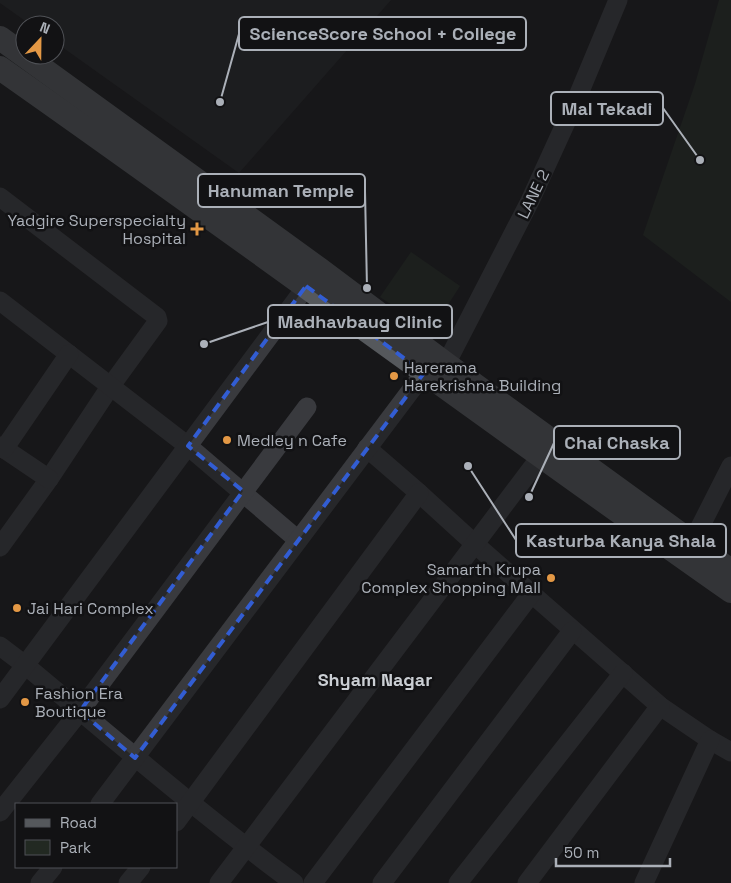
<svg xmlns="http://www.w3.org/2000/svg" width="731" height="883" viewBox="0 0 731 883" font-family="'Space Grotesk',sans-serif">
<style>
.built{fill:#232426}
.green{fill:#222922}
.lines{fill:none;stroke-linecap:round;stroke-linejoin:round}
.minor{stroke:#393a3e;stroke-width:19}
.major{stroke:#55585c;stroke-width:24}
.marked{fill:none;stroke:#325dd3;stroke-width:4;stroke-dasharray:10 6;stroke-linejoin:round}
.poi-dot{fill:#e39845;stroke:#121214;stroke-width:2}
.labels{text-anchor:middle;stroke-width:5;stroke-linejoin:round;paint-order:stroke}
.street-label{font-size:16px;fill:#abb0b8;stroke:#121214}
.poi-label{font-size:16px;fill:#abb0b8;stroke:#121214;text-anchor:start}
.neighbourhood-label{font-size:18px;font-weight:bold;fill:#cbcfd4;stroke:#121214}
.leader{fill:none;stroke:#abb0b8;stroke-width:2}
.callout-dot{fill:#abb0b8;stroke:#121214;stroke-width:2}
.callout{fill:#121214;stroke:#abb0b8;stroke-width:2}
.callout-label{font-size:18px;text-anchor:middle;font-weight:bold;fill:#abb0b8}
</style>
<rect width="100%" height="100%" fill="#171719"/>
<polygon class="built" points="0,0 391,0 239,173 55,42 55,25 31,25 0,3"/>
<g class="green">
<polygon points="719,0 731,0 731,302 643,235 695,84"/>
<polygon points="411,252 460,286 431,331 380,297"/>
</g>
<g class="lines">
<g class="minor">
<polyline points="0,197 157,317 158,321 110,387 49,479 0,547"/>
<polyline points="0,301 188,446 298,540"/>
<polyline points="437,374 446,364 530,201 578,96 618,0"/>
<polyline points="0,446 49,479"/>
<polyline points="367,448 419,493 476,545 660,706 710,740 731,752"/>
<polyline points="4,449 69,354"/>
<polyline points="692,543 731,466"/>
<path d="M0 646 25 665C114 739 201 814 294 883"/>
<polyline points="0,699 314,276"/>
<polyline points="100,804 424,373"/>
<polyline points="0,812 80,711 307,407"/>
<polyline points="176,822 419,493"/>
<polyline points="40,883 53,867"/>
<polyline points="128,883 141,867"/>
<polyline points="219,883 541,456"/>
<polyline points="313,883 531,594"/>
<polyline points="382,883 572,631"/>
<polyline points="458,883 623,673"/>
<polyline points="527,883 660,706"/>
<polyline points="644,883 710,740"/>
</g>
<g class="major">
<polyline points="0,38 319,269 446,364 731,571"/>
<path d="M0 68C245 240 486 419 731 591"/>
</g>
</g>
<path d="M0 0H731V883H0ZM306 286 424 373 135 758 80 711 243 491 188 446Z" fill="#171719" fill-opacity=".55" fill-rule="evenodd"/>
<path class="marked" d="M306 286 424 373 135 758 80 711 243 491 188 446Z"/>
<g class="poi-dot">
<path d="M194.5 221.5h5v5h5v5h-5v5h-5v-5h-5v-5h5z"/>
<circle cx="394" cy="376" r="5"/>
<circle cx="227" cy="440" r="5"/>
<circle cx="551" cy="578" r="5"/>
<circle cx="17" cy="608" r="5"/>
<circle cx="25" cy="702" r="5"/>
</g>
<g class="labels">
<g class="street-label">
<text transform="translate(533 194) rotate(-64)" y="6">LANE 2</text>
</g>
<g class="poi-label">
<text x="186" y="226" text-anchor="end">Yadgire Superspecialty<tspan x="186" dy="18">Hospital</tspan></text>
<text x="404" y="373">Harerama<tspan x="404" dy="18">Harekrishna Building</tspan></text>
<text x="237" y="446">Medley n Cafe</text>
<text x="541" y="575" text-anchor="end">Samarth Krupa<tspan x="541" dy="18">Complex Shopping Mall</tspan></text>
<text x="27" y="614">Jai Hari Complex</text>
<text x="35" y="699">Fashion Era<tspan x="35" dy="18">Boutique</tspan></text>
</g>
<g class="neighbourhood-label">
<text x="375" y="686">Shyam Nagar</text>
</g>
</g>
<path class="leader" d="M220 102L239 34M700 160L663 108M367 288L365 191M204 344L268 322M529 497L554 443M468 466L516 540"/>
<g class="callout-dot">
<circle cx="220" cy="102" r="5"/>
<circle cx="700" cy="160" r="5"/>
<circle cx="367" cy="288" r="5"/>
<circle cx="204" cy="344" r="5"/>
<circle cx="529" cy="497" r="5"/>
<circle cx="468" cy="466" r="5"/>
</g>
<g class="callout">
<rect x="239" y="17" width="287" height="33" rx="5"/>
<rect x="551" y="92" width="112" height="33" rx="5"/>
<rect x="198" y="174" width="167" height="33" rx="5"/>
<rect x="268" y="305" width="184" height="33" rx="5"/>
<rect x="554" y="426" width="126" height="33" rx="5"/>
<rect x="516" y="524" width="210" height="33" rx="5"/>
</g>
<g class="callout-label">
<text x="383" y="40">ScienceScore School + College</text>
<text x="607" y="115">Mal Tekadi</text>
<text x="281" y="197">Hanuman Temple</text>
<text x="360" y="328">Madhavbaug Clinic</text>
<text x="617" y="449">Chai Chaska</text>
<text x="621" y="547">Kasturba Kanya Shala</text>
</g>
<rect x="15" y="803" width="162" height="65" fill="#121214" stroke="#4f5156"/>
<rect x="25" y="819" width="25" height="8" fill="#55585c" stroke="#4f5156"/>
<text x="60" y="828" font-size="15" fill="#abb0b8">Road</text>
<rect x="25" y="840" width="25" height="15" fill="#222922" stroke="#4f5156"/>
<text x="60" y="853" font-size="15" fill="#abb0b8">Park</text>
<g transform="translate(40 40) rotate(22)"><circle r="24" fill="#121214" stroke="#4f5156"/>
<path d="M0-4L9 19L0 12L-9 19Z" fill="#e39845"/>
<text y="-8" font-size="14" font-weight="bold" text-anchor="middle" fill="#abb0b8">N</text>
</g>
<path d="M556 858v8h114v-8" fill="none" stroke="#abb0b8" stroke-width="2.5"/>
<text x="564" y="858" font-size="15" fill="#abb0b8" stroke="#121214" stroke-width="4" paint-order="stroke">50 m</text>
</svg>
